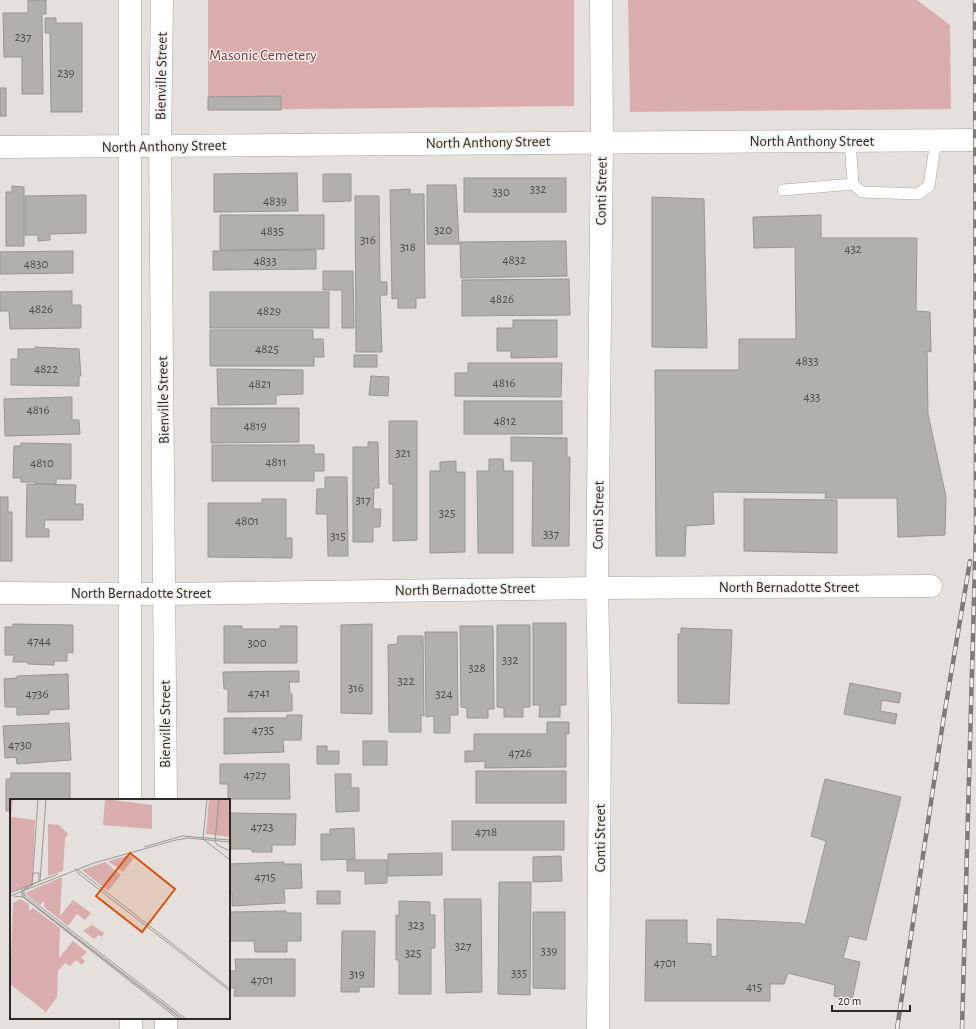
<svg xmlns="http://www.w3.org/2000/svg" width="976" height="1029" viewBox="0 0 976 1029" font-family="'Alegreya Sans',sans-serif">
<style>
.green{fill:#d9adad}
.building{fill:#b1b0ab;stroke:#979691}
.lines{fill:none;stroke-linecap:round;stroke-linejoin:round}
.service-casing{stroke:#a8a4a1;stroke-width:12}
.minor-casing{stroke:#a8a4a1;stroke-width:23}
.tertiary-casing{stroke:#a8a4a1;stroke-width:23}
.service{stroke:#fff;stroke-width:11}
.minor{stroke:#fff;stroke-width:22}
.tertiary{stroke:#fff;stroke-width:22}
.rail-casing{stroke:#7d7a78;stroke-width:4.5}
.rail{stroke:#f2eee9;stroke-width:3;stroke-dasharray:9;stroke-linecap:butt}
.labels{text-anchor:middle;stroke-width:3;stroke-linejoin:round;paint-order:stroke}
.number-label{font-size:13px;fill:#4e4c4a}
.park-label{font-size:15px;fill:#7c3a3e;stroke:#f2eee9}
.street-label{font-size:15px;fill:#2d2b2a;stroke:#f2eee9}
.inset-road{fill:none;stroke:#9b9895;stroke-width:1}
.view{fill:#d5540f;fill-opacity:0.15;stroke:#d5540f;stroke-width:2}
.inset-edge{fill:none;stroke:#2d2b2a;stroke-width:2}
</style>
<rect width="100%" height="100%" fill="#e5e0dc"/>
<g class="green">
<polygon points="208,0 574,0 574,106 208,110"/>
<polygon points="628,0 917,0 950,25 951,109 630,112"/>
</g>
<g class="building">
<polygon points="28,0 46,0 46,14 42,14 43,94 22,94 22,57 4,57 3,13 28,13"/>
<polygon points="45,18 56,18 56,23 82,23 82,112 51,112 50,33 45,33"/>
<rect x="0" y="88" width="6" height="28"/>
<polygon points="281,96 281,110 208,110 208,97"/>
<polygon points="297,173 298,211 214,212 214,174"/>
<polygon points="323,174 351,174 351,201 323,202"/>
<rect x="464" y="178" width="102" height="34"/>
<polygon points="427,185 456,185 459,244 427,244"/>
<polygon points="12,186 24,187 24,246 6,246 6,192 12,192"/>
<polygon points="410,189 410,194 424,194 425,298 416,298 416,308 398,308 398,298 392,299 390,190"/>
<polygon points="86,195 86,233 50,234 50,240 38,241 38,235 25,235 25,196"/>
<polygon points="355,196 379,196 380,282 387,282 387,295 380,295 382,352 356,352"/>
<polygon points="652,197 704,199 707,348 652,347"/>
<polygon points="220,215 324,215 324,249 220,250"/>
<polygon points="821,215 821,238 917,238 916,311 930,312 931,352 927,351 928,414 946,497 945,535 898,537 897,498 825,498 826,493 713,492 714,524 686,526 685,556 656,556 655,370 739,370 739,339 796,339 795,247 754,248 753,217"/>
<polygon points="566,241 567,276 461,278 460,242"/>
<polygon points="316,250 316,269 213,270 213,251"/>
<polygon points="73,251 73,273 0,274 0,252"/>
<polygon points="323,271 353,271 354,328 342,328 342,290 323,290"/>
<polygon points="569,279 570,315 462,316 462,280"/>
<polygon points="72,291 72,305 81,305 81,328 10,329 9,311 0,311 0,292"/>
<rect x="210" y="292" width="119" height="36"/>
<polygon points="513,320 557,320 557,357 511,358 511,351 497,351 497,328 513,328"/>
<polygon points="210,330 313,330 313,339 323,339 324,357 314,357 314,366 210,366"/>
<polygon points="35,347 79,349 81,376 79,376 79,386 11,385 11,359 18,359 18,349 35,349"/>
<rect x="354" y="355" width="23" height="12"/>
<polygon points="468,363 562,363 561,397 455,396 455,373 468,373"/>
<polygon points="217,369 303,370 303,394 276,395 276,404 218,405"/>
<polygon points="371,376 389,377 388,396 369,395"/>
<polygon points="72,397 72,420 79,420 80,434 5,436 4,399"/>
<rect x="464" y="401" width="98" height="33"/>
<polygon points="211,408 299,408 299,442 211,443"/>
<polygon points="389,421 417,421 417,540 393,541 393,484 389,484"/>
<polygon points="511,437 567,438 567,457 570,457 569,546 532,546 533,461 511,461"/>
<polygon points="368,442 378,442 379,488 374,488 373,509 381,509 380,527 373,527 373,542 353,542 353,447 368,447"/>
<polygon points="21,443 71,444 71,479 56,479 56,484 35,484 36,482 21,482 21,478 13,478 14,446 21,446"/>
<polygon points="212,445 314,445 314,454 324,454 324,471 314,471 314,481 212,481"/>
<polygon points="489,459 503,459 504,471 513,471 513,553 478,553 477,471 489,471"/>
<polygon points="456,461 456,472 465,472 465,552 430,553 430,471 440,471 440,462"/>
<polygon points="325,477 347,477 348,556 328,556 327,514 316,514 317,489 325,489"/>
<polygon points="27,484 76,485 75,504 83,504 83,520 45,520 44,529 49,529 49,537 26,537"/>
<polygon points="0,497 8,497 8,512 12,512 12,561 0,561"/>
<polygon points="262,499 286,499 286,538 292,538 292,558 208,557 208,503 262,503"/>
<polygon points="744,499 837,500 837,553 744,551"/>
<polygon points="533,623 566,623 566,705 560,705 560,717 539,717 540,705 533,705"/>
<polygon points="13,624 73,625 73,653 67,652 67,661 54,661 54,665 28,664 27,662 13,662 14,655 5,655 5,627 13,627"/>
<polygon points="372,624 372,714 341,713 341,625"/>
<polygon points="497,625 530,625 530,707 523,707 523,717 504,717 504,708 497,707"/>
<polygon points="224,626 242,626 242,629 280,629 280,626 297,626 297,663 224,663"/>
<polygon points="460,626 493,626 494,709 488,709 488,718 467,718 467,708 461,707"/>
<polygon points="681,628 732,630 729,704 678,703 678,634 681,634"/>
<polygon points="425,632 457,632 458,715 450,715 450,733 434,733 434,716 426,717"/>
<polygon points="398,636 423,636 424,716 421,715 421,732 389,732 388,645 397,644"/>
<polygon points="299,671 299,682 289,682 290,694 292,694 292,711 228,712 228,689 224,689 223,672"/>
<polygon points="68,674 69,709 49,710 49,714 17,715 17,707 5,707 4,679 17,678 17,676"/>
<polygon points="850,683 901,693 899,703 882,700 880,711 897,714 895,724 844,714"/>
<polygon points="287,715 302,715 301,740 283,740 284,752 224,754 224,718 287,718"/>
<polygon points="547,722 569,722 569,734 566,734 566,767 485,768 485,761 465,762 465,751 474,751 474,734 547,734"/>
<polygon points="69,723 71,760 17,764 16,757 5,758 3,726"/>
<rect x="363" y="741" width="24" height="24"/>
<polygon points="317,746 327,746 327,751 339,751 339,764 317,764"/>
<polygon points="220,764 289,764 290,799 228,799 228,784 220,784"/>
<rect x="476" y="771" width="90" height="32"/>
<polygon points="11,773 70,773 70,800 11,800 11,811 6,811 6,779 11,779"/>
<polygon points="335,774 351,774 351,788 359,788 359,811 336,812"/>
<polygon points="825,779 901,797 866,940 849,936 843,958 860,962 852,1000 834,996 835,985 788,973 784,984 770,984 770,1001 645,1001 646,920 687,920 687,943 711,944 711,956 717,957 717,919 800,923 805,925 826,841 811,836"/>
<polygon points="229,813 296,814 295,845 272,845 272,852 252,852 252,849 231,849 231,839 229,839"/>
<rect x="452" y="821" width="112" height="29"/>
<polygon points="354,828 355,859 321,860 321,834 330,834 330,829"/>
<polygon points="442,853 442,875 388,876 388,854"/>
<polygon points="561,856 562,881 533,882 533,857"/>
<polygon points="347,860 387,860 387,883 365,884 365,871 347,871"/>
<polygon points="284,862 284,864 301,864 302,888 284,889 285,903 232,906 232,893 229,893 229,864"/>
<polygon points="499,882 531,882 530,995 498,994"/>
<rect x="317" y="891" width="23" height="13"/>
<polygon points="444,899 481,899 482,992 446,993"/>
<polygon points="399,901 430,902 430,915 435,915 435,948 431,948 431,994 399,994 399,960 396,960 396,915 399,916"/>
<polygon points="286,911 286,913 301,913 301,941 287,941 287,952 255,952 254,941 229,941 230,912"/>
<polygon points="533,912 565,912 565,989 533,988"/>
<polygon points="342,931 375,931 374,987 359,987 359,992 341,992"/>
<polygon points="235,959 295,959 295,996 234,996 235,988 229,988 229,971 236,971"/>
</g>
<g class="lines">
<defs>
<g id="service">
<polyline points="850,140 853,184 862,192 918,194 929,186 936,140"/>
<polyline points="783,190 853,184"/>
</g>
<g id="minor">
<polyline points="0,147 976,140"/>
<polyline points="0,593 165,594 597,588 931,586"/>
<polyline points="598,1029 600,720 597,588 602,141 601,0"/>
</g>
<g id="tertiary">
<polyline points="130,0 130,800"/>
<polyline points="162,0 160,146 166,800"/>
<polyline points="131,1018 131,1029"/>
<polyline points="166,1018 166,1029"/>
</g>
</defs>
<use href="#service" class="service-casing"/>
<use href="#minor" class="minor-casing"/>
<use href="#tertiary" class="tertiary-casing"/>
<use href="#service" class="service"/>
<use href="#minor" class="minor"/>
<use href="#tertiary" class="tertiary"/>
<defs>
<g id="rail">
<polyline points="897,1029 943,722 970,561"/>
<polyline points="962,1029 976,529 975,0"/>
</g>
</defs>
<use href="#rail" class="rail-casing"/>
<use href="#rail" class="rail"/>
</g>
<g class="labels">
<g class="number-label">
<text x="23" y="41">237</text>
<text x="66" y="77">239</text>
<text x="538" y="193">332</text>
<text x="501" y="196">330</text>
<text x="275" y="205">4839</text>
<text x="443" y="234">320</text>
<text x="272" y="235">4835</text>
<text x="368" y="244">316</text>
<text x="408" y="251">318</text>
<text x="853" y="253">432</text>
<text x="514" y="264">4832</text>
<text x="265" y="265">4833</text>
<text x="36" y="268">4830</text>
<text x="502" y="303">4826</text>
<text x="41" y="313">4826</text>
<text x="269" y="315">4829</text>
<text x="267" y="353">4825</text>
<text x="807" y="365">4833</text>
<text x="46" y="373">4822</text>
<text x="504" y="387">4816</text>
<text x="260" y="388">4821</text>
<text x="812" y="401">433</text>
<text x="38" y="414">4816</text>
<text x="505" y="425">4812</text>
<text x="255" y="430">4819</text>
<text x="403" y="457">321</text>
<text x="276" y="466">4811</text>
<text x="42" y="467">4810</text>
<text x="363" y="504">317</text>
<text x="447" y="517">325</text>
<text x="247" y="525">4801</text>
<text x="551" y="538">337</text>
<text x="338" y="540">315</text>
<text x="39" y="645">4744</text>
<text x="257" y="647">300</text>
<text x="510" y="664">332</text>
<text x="477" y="672">328</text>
<text x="406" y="685">322</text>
<text x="356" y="692">316</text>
<text x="259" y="697">4741</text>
<text x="37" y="698">4736</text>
<text x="444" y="698">324</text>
<text x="263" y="734">4735</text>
<text x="20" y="749">4730</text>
<text x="520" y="757">4726</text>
<text x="255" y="779">4727</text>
<text x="262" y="831">4723</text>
<text x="486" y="836">4718</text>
<text x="265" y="881">4715</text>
<text x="416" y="929">323</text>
<text x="463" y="950">327</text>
<text x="549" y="955">339</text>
<text x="413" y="957">325</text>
<text x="665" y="967">4701</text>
<text x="519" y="977">335</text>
<text x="357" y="978">319</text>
<text x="262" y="984">4701</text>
<text x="754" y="991">415</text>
</g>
<g class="park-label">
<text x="263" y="60">Masonic Cemetery</text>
</g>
<g class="street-label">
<text transform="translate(161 76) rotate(-89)" y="5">Bienville Street</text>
<text x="812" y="146">North Anthony Street</text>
<text transform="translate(488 142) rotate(-1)" y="5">North Anthony Street</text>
<text transform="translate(164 146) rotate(-1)" y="5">North Anthony Street</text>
<text transform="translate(601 191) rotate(-89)" y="5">Conti Street</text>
<text transform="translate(163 400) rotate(-91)" y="5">Bienville Street</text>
<text transform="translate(598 515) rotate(-89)" y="5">Conti Street</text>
<text x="789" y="592">North Bernadotte Street</text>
<text transform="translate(465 589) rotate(-1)" y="5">North Bernadotte Street</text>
<text x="141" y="598">North Bernadotte Street</text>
<text transform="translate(165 724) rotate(-90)" y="5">Bienville Street</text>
<text transform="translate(600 838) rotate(-90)" y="5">Conti Street</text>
</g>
</g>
<g transform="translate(10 799)">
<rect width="220" height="220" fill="#e5e0dc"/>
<path d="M0 0H3L1 18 25 21 22 85 0 94ZM95 0 142 6V30L93 26ZM199 0H220V38L196 35ZM38 25 49 26 58 35 55 39 53 72 38 77ZM120 56 124 59 113 73 98 62ZM95 63 111 76 98 92 72 71ZM52 78 50 117 63 101 81 114 75 121 67 115 58 127 34 108V102L30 106 15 94ZM10 100 19 105V112L23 109 50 129 49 159 63 142 77 153 71 159 75 162 72 166 66 161 60 167 55 164 48 172 47 198 36 213 0 185 3 104ZM82 126 94 134 92 138 89 136 84 140 73 132Z" fill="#d9adad"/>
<path class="inset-road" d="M197 0 193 40 220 61M209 0 205 42 207 46 220 52M134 48 172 37 220 41M65 69 69 75 220 192M67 70 220 190M30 82 36 0M22 86 28 0M11 93 176 220M0 94 48 75M0 97 84 64 166 41 178 39 220 43M4 97 13 98 168 220M171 220 12 97V91L22 85 23 74H29V82L14 91V98L173 220"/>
<path class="view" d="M120 54 165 90 132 133 86 97Z"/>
<rect width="220" height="220" class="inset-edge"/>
</g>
<path d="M832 1005v6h78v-6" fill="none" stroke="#2d2b2a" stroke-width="2"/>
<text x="838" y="1005" font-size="12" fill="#2d2b2a" stroke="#f2eee9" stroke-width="3" paint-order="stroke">20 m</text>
</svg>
